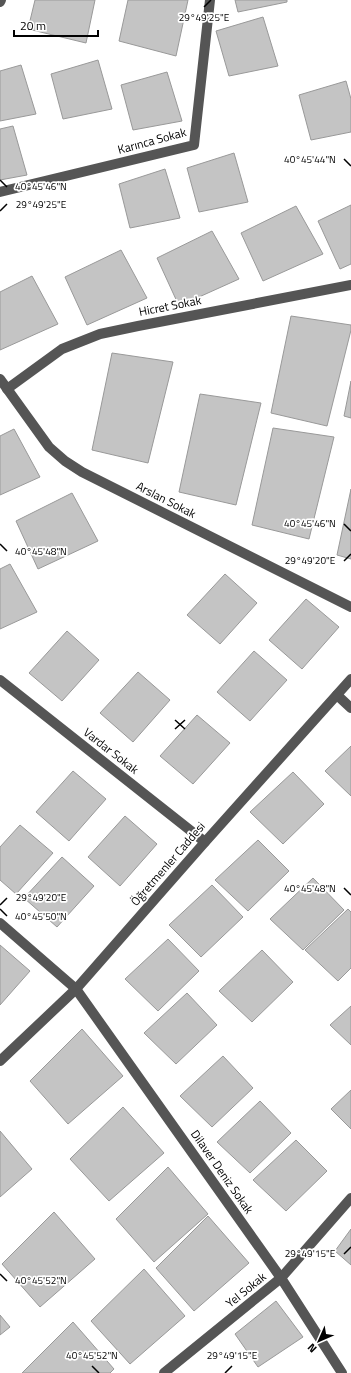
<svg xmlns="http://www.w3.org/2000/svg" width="351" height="1373" viewBox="0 0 351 1373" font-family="'Titillium Web',sans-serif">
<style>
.building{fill:#c4c4c4;stroke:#999}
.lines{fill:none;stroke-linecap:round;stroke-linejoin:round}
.minor{stroke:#555;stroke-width:10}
.ticks{fill:none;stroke:#000;stroke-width:1.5}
.labels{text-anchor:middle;stroke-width:3.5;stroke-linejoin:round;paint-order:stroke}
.street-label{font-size:12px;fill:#000;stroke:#fff}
.ticks-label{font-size:10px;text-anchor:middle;fill:#000;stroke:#fff;stroke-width:3.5;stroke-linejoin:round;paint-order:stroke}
</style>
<rect width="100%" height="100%" fill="#fff"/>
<g class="building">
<polygon points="35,0 95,0 86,43 28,29"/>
<polygon points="128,0 188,0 176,56 119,41"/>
<polygon points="235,0 287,0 287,2 238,12"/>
<polygon points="263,17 278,66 229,76 216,31"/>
<polygon points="98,60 112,109 63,119 51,74"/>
<polygon points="21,65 36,114 0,121 0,71"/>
<polygon points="167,72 182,121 133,130 121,85"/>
<polygon points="346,81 351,99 351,132 311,140 299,95"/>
<polygon points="13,126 27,175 0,180 0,129"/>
<polygon points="234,153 248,202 199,212 187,168"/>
<polygon points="165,169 180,218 130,228 119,184"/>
<polygon points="351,205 351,264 340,269 318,221"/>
<polygon points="296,206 323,254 263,281 241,233"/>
<polygon points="212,231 239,279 179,306 157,258"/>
<polygon points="121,250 147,298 87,325 65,277"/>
<polygon points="32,276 58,324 0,350 0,292"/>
<polygon points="291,316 351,325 351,330 327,426 271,413"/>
<polygon points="112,353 173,362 148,463 92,450"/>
<polygon points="351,381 351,418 344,416"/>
<polygon points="200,394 261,403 236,505 179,492"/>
<polygon points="273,428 334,437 309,539 252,525"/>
<polygon points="14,429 40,477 0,495 0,436"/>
<polygon points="351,489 351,559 337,555"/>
<polygon points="72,493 98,541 38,569 16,521"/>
<polygon points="10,564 37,612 0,629 0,569"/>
<polygon points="225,574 257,603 220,644 187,615"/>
<polygon points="306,599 339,627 302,669 269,640"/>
<polygon points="67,631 99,660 62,701 29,673"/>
<polygon points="254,651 287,680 250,721 217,692"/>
<polygon points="138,672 170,700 133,742 100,713"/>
<polygon points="197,715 230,743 193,784 160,756"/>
<polygon points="351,746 351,796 325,771"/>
<polygon points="73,771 106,799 69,841 36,812"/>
<polygon points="293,772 324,804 283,844 250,812"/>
<polygon points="125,816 157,844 120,886 88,857"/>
<polygon points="20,825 53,853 16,894 0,880 0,847"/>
<polygon points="258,840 289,871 248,911 215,880"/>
<polygon points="62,857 94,886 57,927 24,898"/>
<polygon points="313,878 344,910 303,950 270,919"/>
<polygon points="212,885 243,917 201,957 169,925"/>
<polygon points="348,909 351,912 351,968 338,981 305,950"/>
<polygon points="168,939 199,971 158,1011 125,979"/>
<polygon points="0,945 30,971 0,1005"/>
<polygon points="262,950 293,982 252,1022 219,991"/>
<polygon points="187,993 217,1025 176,1064 144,1033"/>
<polygon points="351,1006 351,1045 330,1025"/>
<polygon points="82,1029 123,1076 68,1124 30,1081"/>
<polygon points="223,1056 253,1088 212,1127 180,1096"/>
<polygon points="351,1090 351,1129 331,1109"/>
<polygon points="260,1101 291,1133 250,1173 217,1142"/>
<polygon points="123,1107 164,1153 109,1201 70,1159"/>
<polygon points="0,1131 32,1169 0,1197"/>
<polygon points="296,1140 327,1171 286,1211 253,1180"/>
<polygon points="168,1167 208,1214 154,1262 116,1219"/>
<polygon points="54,1212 95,1259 40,1307 2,1264"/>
<polygon points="208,1216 249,1263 194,1311 156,1268"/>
<polygon points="351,1229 351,1265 335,1251"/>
<polygon points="144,1269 185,1316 130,1364 91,1321"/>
<polygon points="276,1301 303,1337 258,1367 235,1334"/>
<polygon points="0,1315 10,1327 0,1335"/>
<polygon points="73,1322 114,1369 110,1373 22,1373"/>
</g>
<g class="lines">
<g class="minor">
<polyline points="0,2 1,0"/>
<polyline points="0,192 194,145 210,0"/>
<polyline points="0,379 49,447 65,461 82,472 351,607"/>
<polyline points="7,389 62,349 100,334 138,326 351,285"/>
<polyline points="0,680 205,842"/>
<polyline points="337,695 351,708"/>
<polyline points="0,923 76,989 281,1278 342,1373"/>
<polyline points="0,1061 76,989 205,842 351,679"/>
<polyline points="164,1373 281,1278 351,1198"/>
</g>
</g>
<path class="ticks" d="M204 7 211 0M344 159 351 166M0 180 7 187M0 211 7 204M344 524 351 531M0 544 7 551M344 561 351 554M175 720 185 729M175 729 185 720M344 888 351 895M0 905 7 898M0 909 7 916M344 1254 351 1247M0 1274 7 1281M92 1366 99 1373M225 1373 232 1366"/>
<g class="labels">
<g class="street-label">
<text transform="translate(152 141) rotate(-15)" y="4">Karınca Sokak</text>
<text transform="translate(170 306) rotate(-11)" y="4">Hicret Sokak</text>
<text transform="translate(166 500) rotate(27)" y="4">Arslan Sokak</text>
<text transform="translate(111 751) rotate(38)" y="4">Vardar Sokak</text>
<text transform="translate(168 864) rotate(-49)" y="4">Öğretmenler Caddesi</text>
<text transform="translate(222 1172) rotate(55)" y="4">Dilaver Deniz Sokak</text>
<text transform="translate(246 1290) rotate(-39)" y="4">Yel Sokak</text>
</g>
</g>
<g class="ticks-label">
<text x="204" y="21">29°49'25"E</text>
<text x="310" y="163">40°45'44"N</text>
<text x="41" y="190">40°45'46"N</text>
<text x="41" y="208">29°49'25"E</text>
<text x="310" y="527">40°45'46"N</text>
<text x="41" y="555">40°45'48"N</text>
<text x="310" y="564">29°49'20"E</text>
<text x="310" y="892">40°45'48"N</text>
<text x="41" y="901">29°49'20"E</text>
<text x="41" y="920">40°45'50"N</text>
<text x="310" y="1257">29°49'15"E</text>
<text x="41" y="1284">40°45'52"N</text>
<text x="92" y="1359">40°45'52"N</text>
<text x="232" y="1359">29°49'15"E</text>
</g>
<g transform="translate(319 1341) rotate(225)" stroke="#ffffff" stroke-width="3" paint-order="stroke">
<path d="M0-3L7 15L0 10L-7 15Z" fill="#000000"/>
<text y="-6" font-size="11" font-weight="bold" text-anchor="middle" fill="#000000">N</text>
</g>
<path d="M14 30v6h84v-6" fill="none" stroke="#000000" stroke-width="2"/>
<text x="20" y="30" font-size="12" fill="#000000" stroke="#ffffff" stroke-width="3" paint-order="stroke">20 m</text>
</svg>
